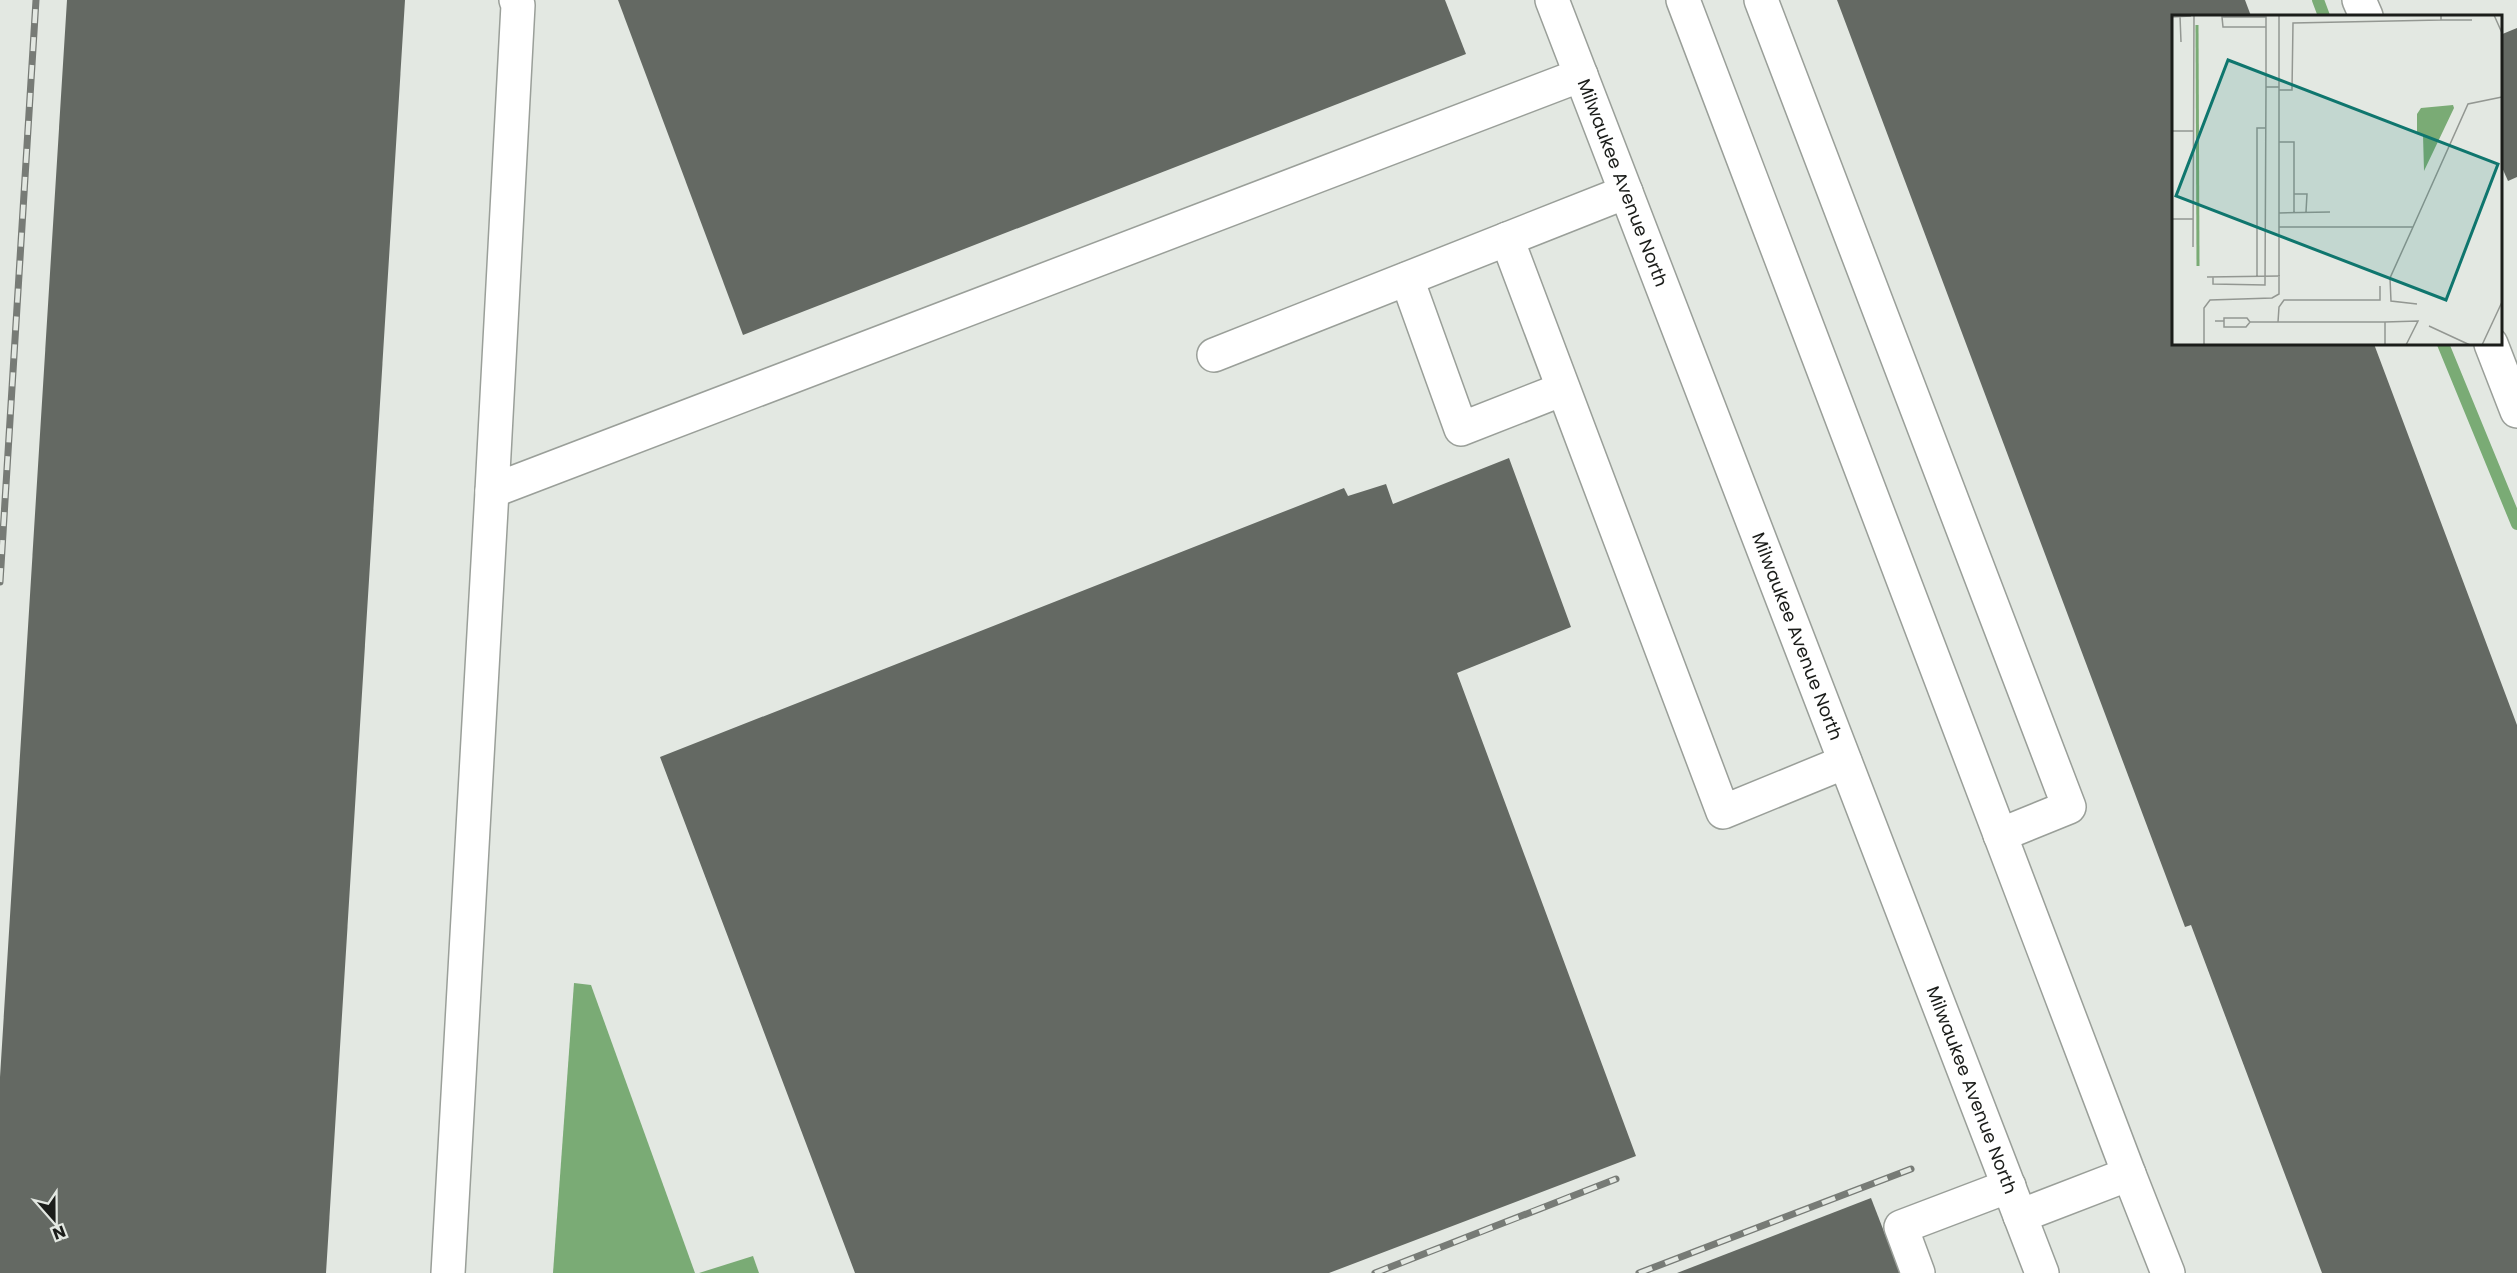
<svg xmlns="http://www.w3.org/2000/svg" width="2517" height="1273" viewBox="0 0 2517 1273" font-family="Poppins,sans-serif">
<style>
.water{fill:#7aab75}
.lines{fill:none;stroke-linecap:round;stroke-linejoin:round}
.stream{stroke:#7aab75;stroke-width:12}
.building{fill:#646963}
.minor-casing{stroke:#9a9f99;stroke-width:36}
.minor{stroke:#fff;stroke-width:33}
.rail-casing{stroke:#777b76;stroke-width:7}
.rail{stroke:#e3e8e2;stroke-width:4.5;stroke-dasharray:14;stroke-linecap:butt}
.labels{text-anchor:middle;stroke-width:4.5;stroke-linejoin:round;paint-order:stroke}
.street-label{font-size:18px;fill:#1b1d1a;stroke:#e3e8e2}
.inset-river{fill:none;stroke:#7aab75;stroke-width:3}
.inset-road{fill:none;stroke:#939792;stroke-width:1.5}
.view{fill:#0f766e;fill-opacity:0.15;stroke:#0f766e;stroke-width:3}
.inset-edge{fill:none;stroke:#1b1d1a;stroke-width:3}
</style>
<rect width="100%" height="100%" fill="#e3e8e2"/>
<g class="water">
<polygon points="574,983 591,985 695,1273 553,1273"/>
<polygon points="753,1256 759,1273 699,1273"/>
</g>
<g class="lines">
<g class="stream">
<polyline points="2318,0 2324,16"/>
<polyline points="2443,344 2517,524"/>
</g>
</g>
<g class="building">
<polygon points="67,0 405,0 326,1273 0,1273 0,1077"/>
<polygon points="618,0 1445,0 1466,54 743,335"/>
<polygon points="1837,0 2245,0 2251,16 2174,16 2174,344 2374,344 2517,725 2517,1273 2322,1273 2191,925 2185,927"/>
<polygon points="2517,28 2517,177 2508,181 2500,163 2500,35"/>
<polygon points="1509,458 1571,627 1457,673 1636,1156 1329,1273 855,1273 660,757 1344,488 1348,496 1386,484 1393,504"/>
<polygon points="1871,1198 1900,1273 1677,1273"/>
</g>
<g class="lines">
<defs>
<g id="minor">
<polyline points="516,0 518,5 492,491 1581,75"/>
<path id="s1" d="M1552 0 2042 1273"/>
<polyline points="1683,0 2129,1174 2020,1216"/>
<polyline points="1761,0 2069,807 2000,835"/>
<polyline points="2359,0 2366,16"/>
<polyline points="1507,239 1723,812 1845,762"/>
<polyline points="1407,279 1461,429 1563,389"/>
<polyline points="2491,344 2517,411"/>
<polyline points="1214,355 1626,192"/>
<polyline points="2129,1174 2168,1273"/>
<polyline points="448,1273 492,491"/>
<polyline points="1918,1273 1901,1227 2009,1186"/>
</g>
</defs>
<use href="#minor" class="minor-casing"/>
<use href="#minor" class="minor"/>
<defs>
<g id="rail">
<polyline points="0,582 36,0"/>
<polyline points="1375,1273 1616,1179"/>
<polyline points="1639,1273 1911,1169"/>
</g>
</defs>
<use href="#rail" class="rail-casing"/>
<use href="#rail" class="rail"/>
</g>
<g class="labels">
<g class="street-label">
<text dy="6" stroke="none"><textPath href="#s1" startOffset="196">Milwaukee Avenue North</textPath></text>
<text dy="6" stroke="none"><textPath href="#s1" startOffset="682">Milwaukee Avenue North</textPath></text>
<text dy="6" stroke="none"><textPath href="#s1" startOffset="1168">Milwaukee Avenue North</textPath></text>
</g>
</g>
<g transform="translate(2172 15)">
<rect width="330" height="330" fill="#e3e8e2"/>
<path d="M281 90 282 93 252 156 251 120 245 119V99L249 93Z" fill="#7aab75"/>
<path class="inset-river" d="M25 10 26 251"/>
<path class="inset-road" d="M269 0V5H300M322 0 330 18M8 1 9 27M0 2 19 1M94 12H51L50 2H94V72M107 75H120L121 8 269 5M0 116H21M107 127H122V197M122 179H135L134 197M107 198 158 197M0 204H21M107 212H241L218 263 219 286 245 289M241 212 296 89 330 82M21 232 22 0M35 262 108 261M41 262V269L93 270 94 72H107M85 262V113H94M43 306H52V312H74L78 307H213M52 306V303H75L78 307M106 307 107 292 112 285H208V271M257 311 298 330M32 330V293L38 285 100 283 107 279V0M213 330V307L246 306 234 330M310 330 330 287"/>
<path class="view" d="M56 45 326 149 274 285 4 181Z"/>
<rect width="330" height="330" class="inset-edge"/>
</g>
<g transform="translate(54 1219) rotate(159)" stroke="#e3e8e2" stroke-width="4.5" paint-order="stroke">
<path d="M0-4.5L10 22L0 15L-10 22Z" fill="#1b1d1a"/>
<text y="-9" font-size="16" font-weight="bold" text-anchor="middle" fill="#1b1d1a">N</text>
</g>
</svg>
